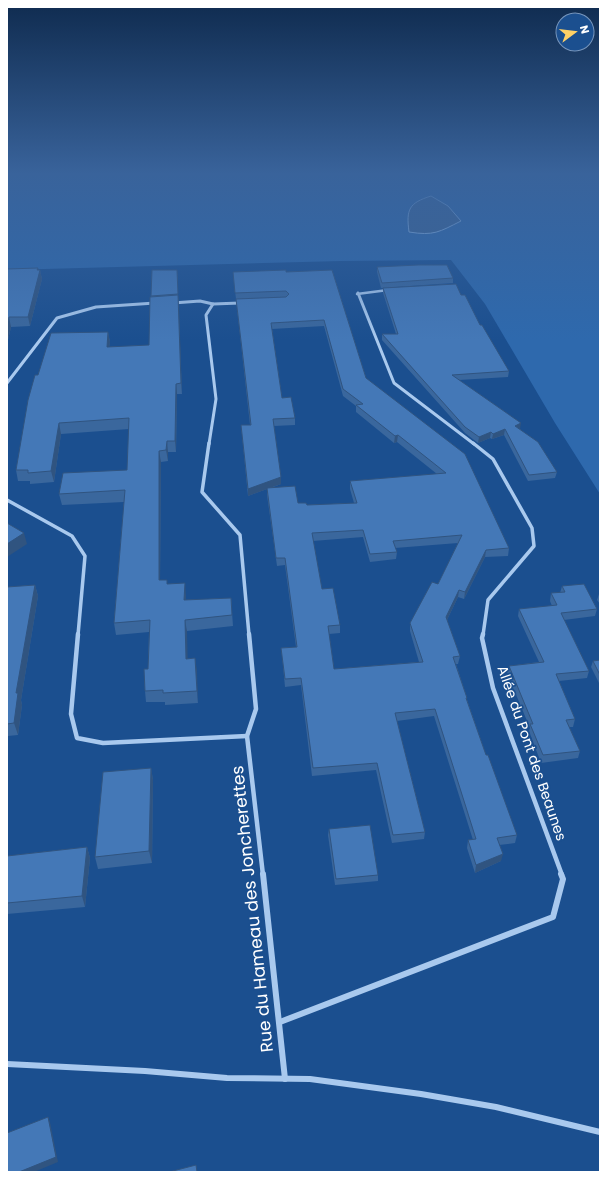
<svg xmlns="http://www.w3.org/2000/svg" width="607" height="1179" viewBox="0 0 607 1179" font-family="Poppins,sans-serif">
<style>
.green{fill:#2e69ad}
.water{fill:#3c6290;stroke:#9cc4f0}
.lines{fill:none;stroke-linecap:round;stroke-linejoin:round}
.street-far4{stroke:#a9c9ee;stroke-width:2.5}
.street-far3{stroke:#a9c9ee;stroke-width:3}
.street-far2{stroke:#a9c9ee;stroke-width:3.5}
.street-far1{stroke:#a9c9ee;stroke-width:4.5}
.street{stroke:#a9c9ee;stroke-width:6}
.wall{fill:#3a679d;fill-rule:evenodd}
.shaded-wall{fill:#305480}
.building{fill:#4478b7;stroke:#305480;fill-rule:evenodd}
.labels{text-anchor:middle;stroke-width:3.5;stroke-linejoin:round;paint-order:stroke}
.street-label{font-size:14px;fill:#fff;stroke:#1b4f8f}
.near-street-label{font-size:17px;fill:#fff;stroke:#1b4f8f}
</style>
<rect width="100%" height="100%" fill="#1b4f8f"/>
<polygon class="green" points="7,174 600,174 600,494 555,423 485,304 451,260 341,261 7,270"/>
<path class="water" d="M431 196 448 206 461 221C439 232 434 236 409 232 406 209 409 203 431 196Z"/>
<g class="lines">
<polyline class="street-far4" points="357,294 388,290"/>
<g class="street-far3">
<polyline points="358,293 394,383 474,444"/>
<polyline points="173,303 200,301 213,304"/>
<polyline points="7,383 57,318 96,307 155,303"/>
<polyline points="209,444 216,399 206,315 213,304 240,303"/>
</g>
<g class="street-far2">
<polyline points="209,443 202,492 240,535 249,635"/>
<polyline points="473,443 493,459 532,528 534,546 488,600 483,635"/>
<polyline points="7,500 72,536 85,556 78,635"/>
</g>
<g class="street-far1">
<polyline points="78,634 71,714 77,738 103,743 247,736"/>
<polyline points="249,634 256,709 247,736 263,875"/>
<polyline points="483,634 482,638 493,688 562,875"/>
</g>
<g class="street">
<polyline points="263,874 285,1079"/>
<polyline points="280,1022 553,917 563,879 561,874"/>
<polyline points="7,1064 145,1071 227,1078 310,1079 421,1094 496,1107 600,1132"/>
</g>
</g>
<g class="wall">
<polygon points="377,267 453,278 453,283 381,288 377,272"/>
<polygon points="7,269 40,270 42,279 30,326 11,327 7,344"/>
<polygon points="152,270 177,270 182,394 177,394 176,452 168,452 168,461 161,462 160,580 167,580 167,584 186,595 186,600 231,598 233,626 187,631 187,659 195,658 198,703 165,705 165,702 146,702 145,691 148,669 149,632 116,635 114,623 124,502 62,505 59,494 127,470 129,429 61,434 54,482 30,484 30,481 18,481 16,470 38,375 108,332 110,342 109,347 149,345"/>
<path d="M332 270 366 378 509 548 508 556 485 557 464 599 458 597 447 620 460 656 458 664H456L467 698V700L486 755 517 835 515 843 499 845 501 861 475 873 467 848 468 840H473L434 716 397 721 425 832 424 839 392 843 376 770 312 776 301 685 285 687 282 655 281 648 296 647 285 565 277 566 267 495V489L248 496 241 425H250L233 272H286ZM324 326 343 396 356 406V412L394 443 397 442 437 474 350 481V489L354 503 307 505 298 503 271 488 281 484 274 426 295 425V418L282 398 272 329ZM363 537 370 562 396 559 397 552 395 548 458 543 438 584 410 623V631L419 662 334 669 329 634 340 633V625L322 589 313 541Z"/>
<polygon points="383,288 461,295 480,325 509,371 508,377 459,380 520,429 557,472 555,478 528,481 504,435 492,439 490,438 478,443 465,433 382,340 382,334 396,334 383,293"/>
<polygon points="35,585 38,596 21,700 22,705 18,735 8,736 7,746 7,587"/>
<polygon points="562,586 597,609 595,616 564,620 589,671 587,678 559,681 575,719 573,727 569,727 580,751 578,758 541,763 529,731 530,728 507,673 509,666 539,662 518,616 519,609 552,606 550,601 551,593 560,593"/>
<polygon points="599,594 600,594 600,604 597,600"/>
<polygon points="600,660 600,685 591,667 593,661"/>
<polygon points="151,768 153,780 152,863 98,869 95,857"/>
<polygon points="329,829 378,875 378,881 335,885 328,835"/>
<polygon points="87,847 90,858 85,907 7,914 7,856"/>
</g>
<g class="shaded-wall">
<polygon points="38,268 39,274 40,270 42,279 30,326 28,317"/>
<polygon points="178,295 179,305 182,394 181,383"/>
<polygon points="9,317 11,327 7,344 7,326"/>
<polygon points="108,332 110,342 108,358 107,347"/>
<polygon points="176,384 177,394 176,452 175,441"/>
<polygon points="59,423 61,434 54,482 51,471"/>
<polygon points="521,423 520,429 515,426"/>
<polygon points="505,429 504,435 492,439 493,434"/>
<polygon points="491,432 490,438 478,443 479,437"/>
<polygon points="398,435 397,442 394,443 395,436"/>
<polygon points="167,441 168,452 168,461 166,450"/>
<polygon points="159,451 161,462 160,592 159,580"/>
<polygon points="281,477 281,484 248,496 248,489"/>
<polygon points="24,533 27,544 7,557 7,544"/>
<polygon points="486,550 485,557 464,599 465,592"/>
<polygon points="185,583 186,595 186,612 184,600"/>
<polygon points="35,585 38,596 21,700 22,705 18,735 14,723 16,693"/>
<polygon points="459,590 458,597 445,624 446,617"/>
<polygon points="185,620 187,631 188,670 186,659"/>
<polygon points="195,658 197,670 198,703 197,691"/>
<polygon points="7,731 8,736 7,746"/>
<polygon points="151,768 153,780 152,863 149,851"/>
<polygon points="87,847 90,858 85,907 82,896"/>
<polygon points="503,854 501,861 475,873 476,865"/>
<polygon points="48,1117 50,1122 58,1162 34,1172 19,1172"/>
</g>
<g class="building">
<polygon points="418,265 447,265 453,278 382,283 377,267"/>
<polygon points="38,268 37,270 40,270 28,317 9,317 7,326 7,269"/>
<polygon points="152,270 177,270 178,294 151,296"/>
<path d="M286 270V272L332 270 366 378 465 454 509 548 486 550 465 592 459 590 446 617 460 656 453 657 467 698H466L486 755H488L517 835 497 838 503 854 476 865 468 840 476 839 435 709 395 713 425 832 393 835 377 763 313 768 301 678 285 679 281 648 297 647 285 558H276L267 488 295 486 298 503H306L307 505 357 503 350 481 446 473 398 435 395 436 356 405 363 404 343 389 324 320 271 323 282 398 291 397 295 418 273 419 281 477 248 489 241 425H251L236 299 286 297 289 294 286 291 235 293 233 272ZM363 530 370 554 397 552 393 541 462 535 438 584 432 582 410 623 423 662 334 669 328 626 340 625 333 588 322 589 312 533Z"/>
<polygon points="456,284 461,295 465,295 480,325 482,325 509,371 452,375 521,423 515,426 538,442 557,472 529,475 505,429 493,434 491,432 479,437 465,427 382,334 398,334 383,288"/>
<polygon points="178,295 181,383 176,384 175,441 167,441 166,450 159,451 159,580 167,580 167,584 185,583 184,600 231,598 232,615 185,620 186,659 195,658 197,691 163,693 163,690 145,691 144,669 148,669 150,620 114,623 125,490 59,494 63,473 127,470 129,418 59,423 51,471 28,473 28,470 16,470 28,400 35,375 38,375 51,333 108,332 107,347 149,345 150,297"/>
<polygon points="7,523 24,533 7,544"/>
<polygon points="584,584 597,609 561,613 589,671 556,674 575,719 566,720 580,751 543,755 530,724 533,724 509,666 544,662 519,609 557,605 551,593 565,592 562,586"/>
<polygon points="35,585 16,693 18,693 14,723 7,724 7,587"/>
<polygon points="600,660 600,675 593,661"/>
<polygon points="151,768 149,851 95,857 103,772"/>
<polygon points="370,825 378,875 336,879 329,829"/>
<polygon points="87,847 82,896 7,903 7,856"/>
<polygon points="48,1117 56,1157 19,1172 7,1172 7,1133"/>
<polygon points="196,1165 197,1172 169,1172"/>
</g>
<linearGradient id="sky" x2="0" y2="1"><stop stop-color="#0f2b4f"/><stop offset="0.51" stop-color="#39639b"/><stop offset="1" stop-color="#39639b" stop-opacity="0"/></linearGradient>
<rect width="607" height="340" fill="url(#sky)"/>
<g class="labels">
<g class="street-label">
<text transform="translate(532 753) rotate(71)" y="5">Allée du Pont des Beaunes</text>
</g>
<g class="near-street-label">
<text transform="translate(252 909) rotate(-96)" y="6">Rue du Hameau des Joncherettes</text>
</g>
</g>
<rect width="607" height="1179" fill="none" stroke="#ffffff" stroke-width="16"/>
<g transform="translate(575 32) rotate(75)"><circle r="19" fill="#1b4f8f" stroke="#7695bc"/>
<path d="M0-3L7 15L0 10L-7 15Z" fill="#ffd166"/>
<text y="-6" font-size="11" font-weight="bold" text-anchor="middle" fill="#ffffff">N</text>
</g>
</svg>
